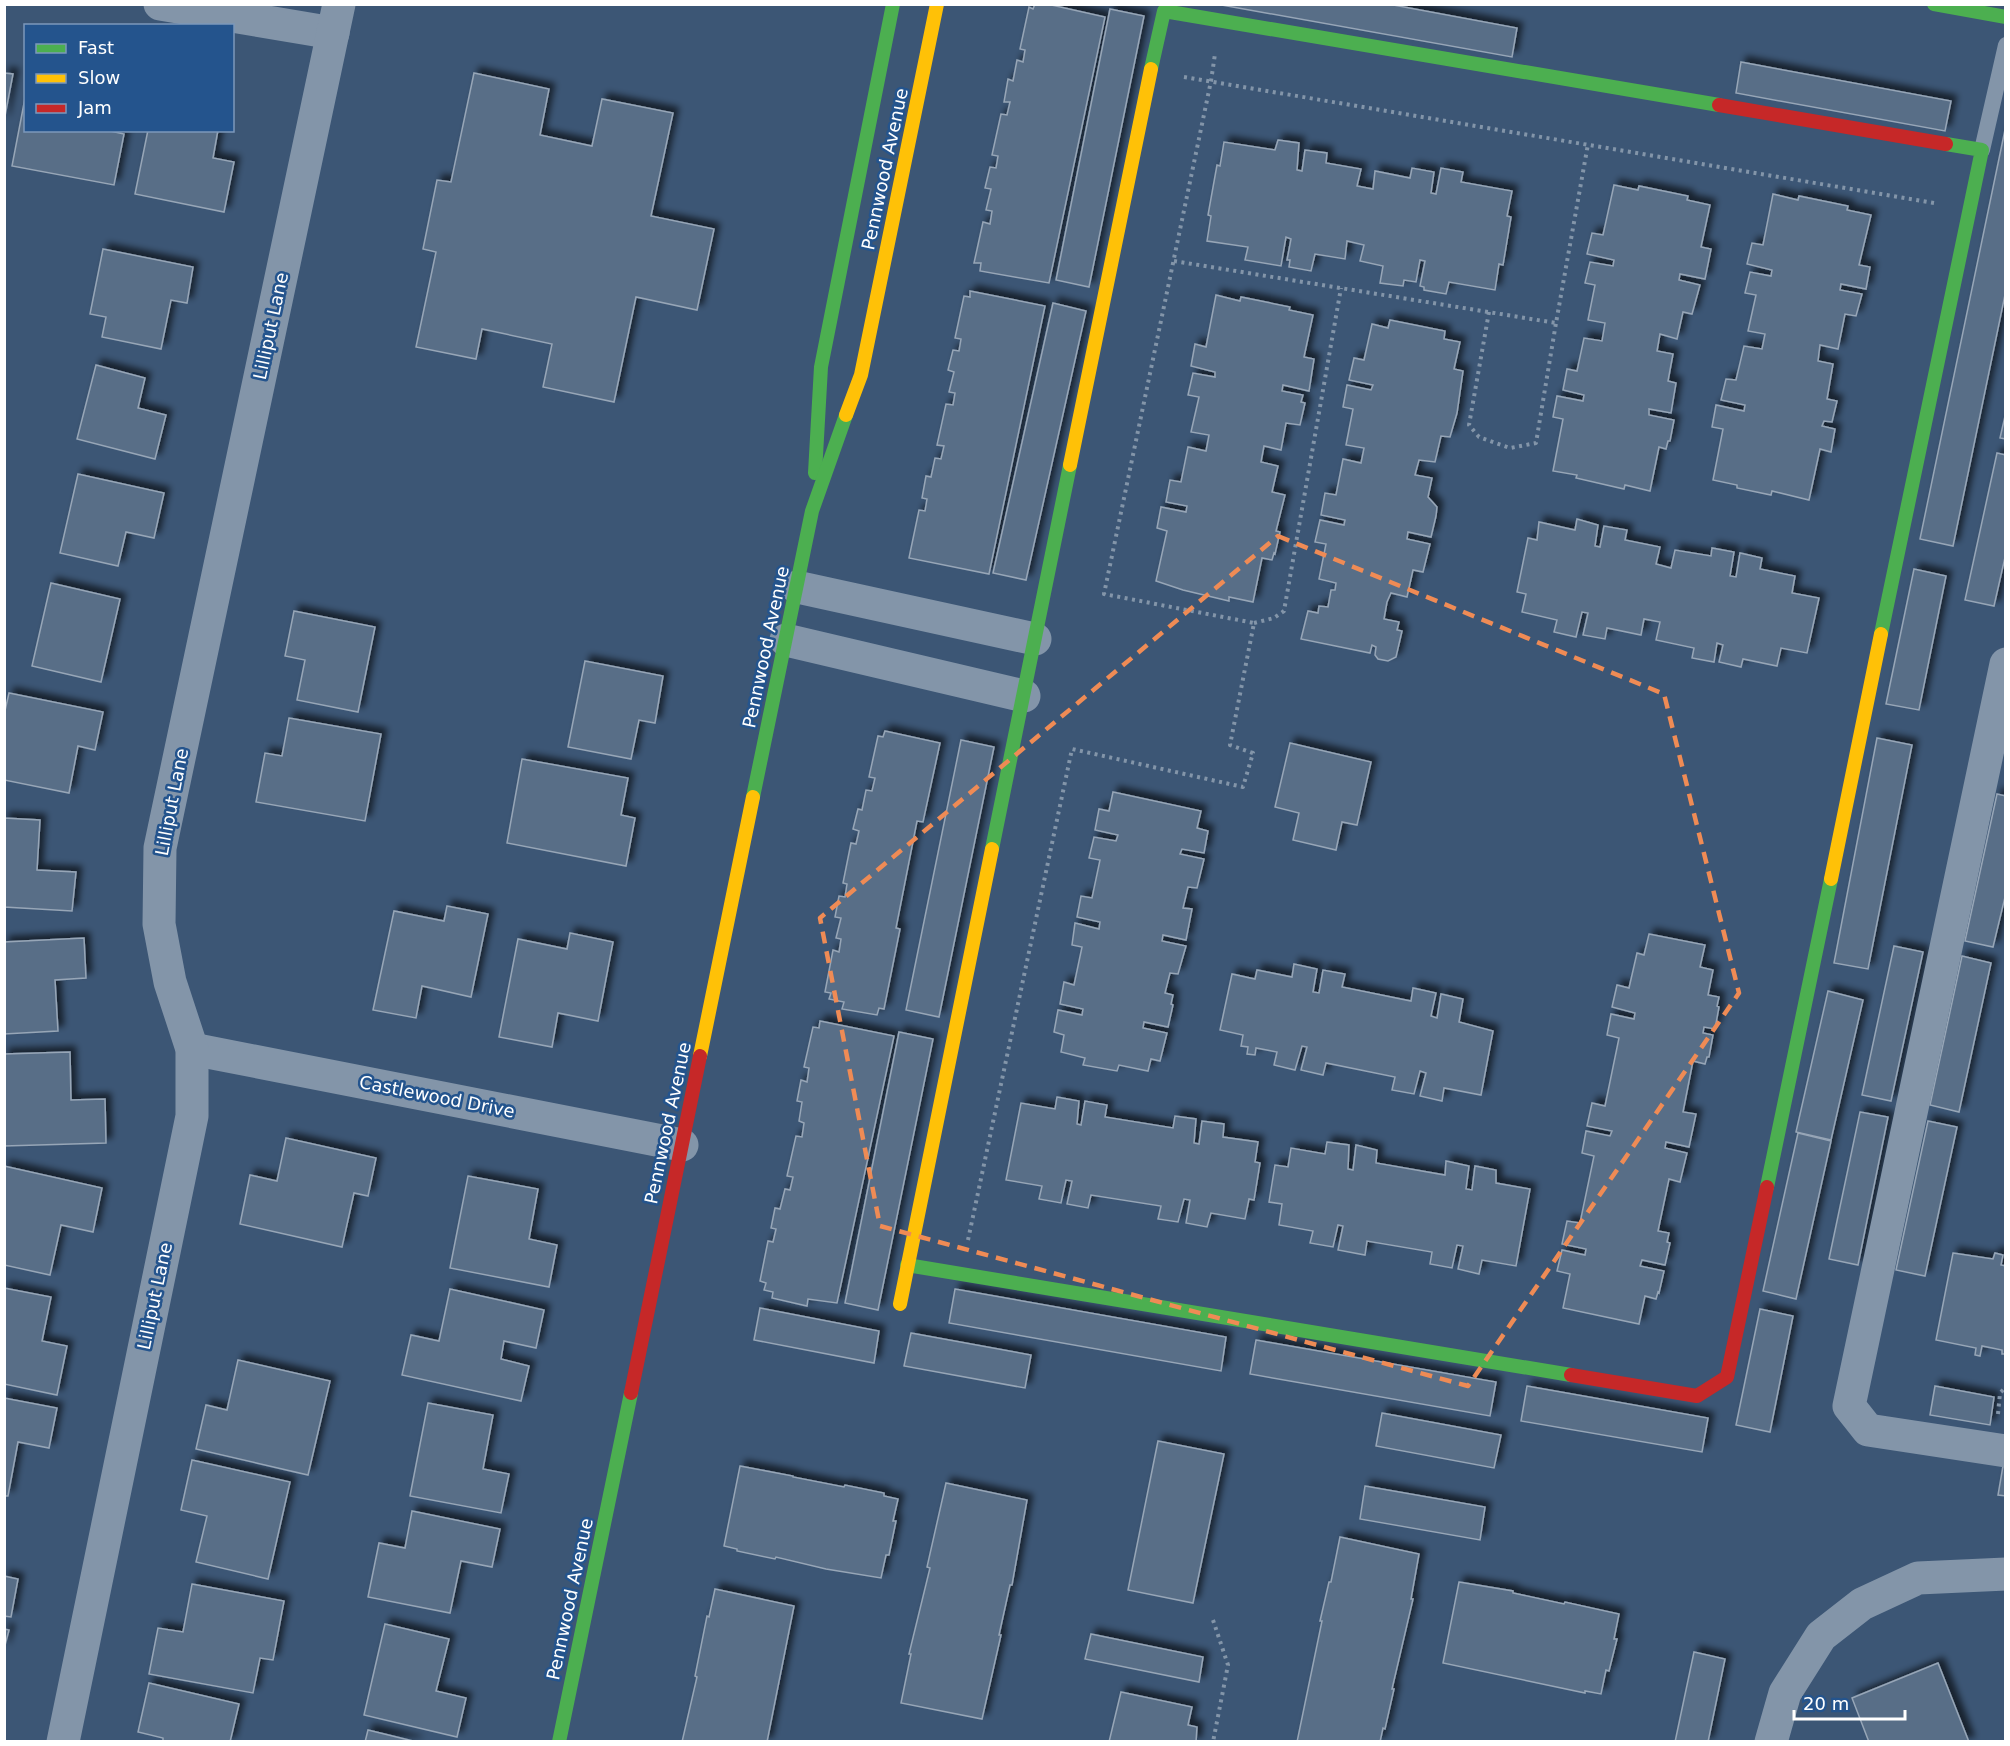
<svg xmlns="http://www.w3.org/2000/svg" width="2010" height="1746" viewBox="0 0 2010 1746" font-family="'DejaVu Sans',sans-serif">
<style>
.building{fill:#596e87;stroke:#97a6b7;stroke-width:1.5;filter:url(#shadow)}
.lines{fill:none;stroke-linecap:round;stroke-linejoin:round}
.path{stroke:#8395a9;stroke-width:4;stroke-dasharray:3 4.5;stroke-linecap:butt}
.lane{stroke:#8395a9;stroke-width:16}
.street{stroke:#8395a9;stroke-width:33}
.fast{stroke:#4caf50;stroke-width:14}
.slow{stroke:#ffc107;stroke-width:14}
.jam{stroke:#c62828;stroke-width:14}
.marked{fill:none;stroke:#ef8b55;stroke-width:4.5;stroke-dasharray:12 8;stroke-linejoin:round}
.labels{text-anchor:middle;stroke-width:5;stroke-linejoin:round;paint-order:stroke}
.street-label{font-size:18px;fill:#fff;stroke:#24548d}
</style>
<defs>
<filter id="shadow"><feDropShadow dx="5.5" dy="-5.5" stdDeviation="3" flood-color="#0009"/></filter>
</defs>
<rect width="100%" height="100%" fill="#3c5675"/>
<g class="building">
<polygon points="1035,4 1047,4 1105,17 1049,283 980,271 981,263 974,263 983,222 990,224 992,211 986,210 991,189 985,188 990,167 996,168 998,156 992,155 1001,114 1007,115 1010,102 1004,102 1008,79 1013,81 1017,60 1023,62 1025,50 1020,49 1029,7 1033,9"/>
<polygon points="1216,4 1388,4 1517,28 1512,57"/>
<polygon points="1110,9 1144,16 1089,287 1056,280"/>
<polygon points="1741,62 1951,101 1945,131 1736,93"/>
<polygon points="4,73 13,74 4,121"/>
<polygon points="474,73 549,89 540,135 592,146 602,99 673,113 651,216 714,229 697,310 636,297 614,402 543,387 552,344 482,329 476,359 416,347 436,252 423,249 437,180 451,182"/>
<polygon points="26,93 26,130 106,130 124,134 114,185 12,166"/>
<polygon points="2006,125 2006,290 1953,546 1920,539"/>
<polygon points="148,130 218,130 213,158 234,162 224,212 135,194"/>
<polygon points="1278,140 1299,143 1297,170 1302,171 1305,150 1327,153 1326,163 1361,169 1357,186 1373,189 1375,171 1410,178 1412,168 1434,172 1431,193 1436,194 1441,168 1463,172 1461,182 1512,191 1507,216 1511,217 1503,265 1499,264 1495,290 1449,282 1446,294 1424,290 1424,287 1420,286 1425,261 1420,260 1416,282 1404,280 1403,286 1380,283 1383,266 1360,261 1364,245 1347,241 1345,259 1315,254 1311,271 1289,267 1290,260 1287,260 1291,239 1286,237 1281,266 1245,260 1248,247 1207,241 1211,216 1208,215 1217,165 1220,166 1224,142 1275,150"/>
<polygon points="1614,185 1638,190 1639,186 1688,196 1687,200 1710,205 1701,247 1711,249 1705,279 1680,274 1679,280 1700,285 1692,314 1683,312 1677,339 1660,334 1657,351 1673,354 1668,381 1676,383 1671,413 1649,409 1649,415 1674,420 1670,441 1668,441 1666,449 1659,447 1650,491 1625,485 1624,489 1576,478 1577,475 1553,471 1563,419 1553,417 1557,396 1583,401 1584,395 1563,390 1567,369 1577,371 1584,338 1602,341 1605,323 1588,320 1595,285 1585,283 1590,262 1613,266 1614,260 1587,254 1592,233 1603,235"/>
<polygon points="1773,194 1798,200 1799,196 1848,206 1847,210 1871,215 1859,265 1870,267 1866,289 1841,284 1840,290 1862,294 1856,316 1845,314 1838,349 1820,345 1818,361 1833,364 1827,399 1837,401 1832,422 1824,421 1822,426 1835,429 1831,452 1820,449 1809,500 1772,491 1771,495 1737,488 1737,485 1713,480 1723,429 1712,427 1716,405 1744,411 1745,405 1721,400 1726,379 1736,380 1744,346 1762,349 1765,334 1748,331 1756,295 1745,293 1750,272 1771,276 1772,270 1747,264 1752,243 1763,245"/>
<polygon points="103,249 193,267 187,303 171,300 161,349 102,337 106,317 90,314"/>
<polygon points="970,291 1045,306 989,574 909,558 919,510 925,511 927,499 922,498 926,476 931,477 935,458 941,459 944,446 937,445 946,404 953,405 955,393 949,392 954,372 948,370 953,350 959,351 961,339 955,338 964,296 970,297"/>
<polygon points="1216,295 1240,301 1241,297 1290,307 1289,310 1313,315 1304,357 1314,359 1309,391 1283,385 1282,391 1303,395 1301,402 1305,403 1300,425 1286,423 1281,450 1264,446 1261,462 1278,466 1272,492 1285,495 1276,531 1280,532 1275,554 1274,553 1272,560 1262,558 1253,602 1229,597 1229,601 1183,590 1156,581 1167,531 1157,528 1161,507 1186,512 1187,506 1166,502 1170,480 1181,482 1188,447 1206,451 1209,435 1191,432 1199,397 1188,395 1193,373 1215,377 1215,372 1191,366 1195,344 1206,347"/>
<polygon points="1053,303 1086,311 1026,580 993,573"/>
<polygon points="1390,320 1445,331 1444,339 1460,342 1454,369 1463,371 1457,413 1450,437 1441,436 1435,462 1419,460 1415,475 1432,478 1428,497 1437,507 1436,516 1431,537 1408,532 1407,539 1430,544 1423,572 1413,570 1407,597 1391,593 1387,602 1384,619 1399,622 1397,630 1402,631 1396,657 1388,661 1378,659 1375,655 1376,647 1372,645 1370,653 1301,639 1308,611 1318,613 1319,606 1328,607 1331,590 1335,590 1336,583 1319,579 1326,544 1315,542 1320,520 1344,525 1345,520 1321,515 1325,493 1336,495 1343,459 1361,463 1364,448 1346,445 1353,409 1343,407 1347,385 1371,390 1373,385 1349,380 1354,358 1364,360 1372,324 1388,328"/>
<polygon points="96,365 145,378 138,408 166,415 155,459 77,439"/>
<polygon points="2006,412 2006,439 2000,438"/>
<polygon points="1997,453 2006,455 2006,553 1994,606 1965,600"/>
<polygon points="78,474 164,493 154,538 126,532 118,566 60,553"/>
<polygon points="1577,519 1598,525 1595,546 1600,547 1604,526 1627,530 1625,540 1660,547 1656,564 1671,568 1675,550 1711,556 1712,548 1734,552 1730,576 1736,577 1740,553 1762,558 1760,569 1795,576 1792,593 1819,598 1807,653 1781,648 1777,666 1743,659 1741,667 1719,662 1723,645 1717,643 1714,662 1692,658 1694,648 1656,640 1660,622 1644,619 1641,635 1607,628 1605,639 1583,635 1588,613 1582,612 1576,637 1554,632 1557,620 1522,612 1526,594 1517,592 1528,538 1537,540 1539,522 1575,530"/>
<polygon points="1914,569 1946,576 1919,710 1886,704"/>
<polygon points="51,583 120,599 101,682 32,666"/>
<polygon points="294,611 375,627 358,712 297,700 305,660 285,656"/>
<polygon points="585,661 663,676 655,723 639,720 631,759 568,747"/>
<polygon points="9,693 103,712 95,750 78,746 69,793 4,780 4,715"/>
<polygon points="289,718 381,734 365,821 256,802 265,753 282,756"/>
<polygon points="885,731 940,743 923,822 917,821 896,928 900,929 884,1009 879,1008 877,1015 842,1009 844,1002 829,999 831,993 825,992 833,950 839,952 841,939 836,938 841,918 835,917 839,896 845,897 847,884 843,883 851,843 856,844 859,831 853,829 858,809 862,810 866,790 872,791 875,778 869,777 878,736 883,737"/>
<polygon points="1877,738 1912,745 1868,969 1834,963"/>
<polygon points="961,740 994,747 939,1017 906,1010"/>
<polygon points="1290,743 1371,762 1357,825 1342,822 1336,850 1293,840 1299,813 1275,807"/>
<polygon points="522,759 628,778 621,815 635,818 626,866 507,843"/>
<polygon points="1113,792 1201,811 1197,828 1208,831 1204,853 1182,849 1180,854 1204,859 1197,888 1188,887 1183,908 1192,909 1186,940 1163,935 1162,941 1186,946 1178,974 1170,973 1165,993 1173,995 1171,1004 1173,1005 1168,1027 1144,1022 1143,1028 1167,1033 1160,1061 1151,1059 1148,1071 1119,1065 1117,1071 1083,1065 1085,1058 1061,1052 1064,1035 1054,1032 1058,1010 1082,1015 1083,1009 1060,1004 1064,982 1074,985 1082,947 1072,945 1075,923 1099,929 1100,922 1077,917 1081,896 1092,898 1100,860 1089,858 1094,837 1116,841 1118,835 1095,830 1099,809 1109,811"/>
<polygon points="1997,794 2006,796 2006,893 1993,947 1965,941"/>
<polygon points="4,818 40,820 37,870 76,872 72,911 4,907"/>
<polygon points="447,906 488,914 471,997 422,986 416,1018 373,1010 394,911 444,921"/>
<polygon points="570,933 613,942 598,1021 558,1013 552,1047 499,1037 518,939 567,949"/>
<polygon points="1649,934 1705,945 1700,967 1713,970 1708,995 1719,997 1717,1006 1719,1007 1715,1029 1704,1027 1703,1033 1713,1035 1709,1057 1707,1057 1705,1064 1693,1061 1683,1112 1696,1114 1689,1147 1666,1142 1665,1148 1687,1153 1680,1182 1669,1179 1658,1231 1669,1233 1667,1242 1670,1243 1665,1265 1642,1260 1640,1266 1664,1271 1659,1293 1658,1292 1656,1299 1645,1296 1639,1324 1563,1308 1570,1274 1557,1271 1562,1250 1585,1255 1586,1249 1562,1244 1567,1221 1580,1223 1594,1156 1582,1153 1586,1131 1610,1136 1612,1131 1587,1126 1592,1103 1605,1106 1619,1038 1607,1035 1611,1014 1634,1019 1635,1013 1612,1007 1617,985 1629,988 1637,953 1644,955"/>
<polygon points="84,938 86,978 55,980 58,1031 4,1034 4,942"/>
<polygon points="1894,946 1923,952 1891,1101 1862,1095"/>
<polygon points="1962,956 1991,963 1959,1112 1930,1105"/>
<polygon points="1294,964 1317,969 1313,992 1319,993 1323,970 1345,974 1342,987 1411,1001 1413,988 1436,993 1431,1016 1437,1018 1441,994 1463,999 1459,1022 1493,1031 1481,1095 1444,1088 1442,1101 1420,1096 1426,1073 1420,1071 1414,1094 1392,1090 1395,1077 1326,1063 1323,1075 1301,1070 1307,1047 1302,1046 1295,1070 1274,1065 1277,1052 1256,1048 1255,1055 1247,1054 1248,1047 1241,1046 1243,1035 1220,1030 1232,974 1255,979 1257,970 1292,977"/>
<polygon points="1828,991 1863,1000 1831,1140 1796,1132"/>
<polygon points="820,1021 894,1036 837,1303 808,1299 807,1306 772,1298 773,1292 764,1290 766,1283 760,1281 768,1241 773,1242 776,1229 771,1228 775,1208 780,1209 785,1189 790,1190 793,1177 787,1176 796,1136 802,1137 804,1123 799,1121 802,1102 797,1101 801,1080 807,1082 809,1068 804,1067 813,1027 819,1028"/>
<polygon points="899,1032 933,1039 878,1310 845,1303"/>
<polygon points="70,1052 71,1100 105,1099 106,1143 4,1146 4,1054"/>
<polygon points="1057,1097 1079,1101 1077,1124 1081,1125 1085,1101 1107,1105 1105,1117 1173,1128 1175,1116 1196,1119 1194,1143 1199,1144 1202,1121 1224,1124 1223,1137 1258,1142 1255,1162 1260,1163 1254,1200 1249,1199 1245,1219 1211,1213 1207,1227 1186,1223 1190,1200 1184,1199 1178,1222 1158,1219 1161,1206 1091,1195 1088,1208 1067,1204 1072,1181 1066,1180 1061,1203 1039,1199 1042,1186 1006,1180 1021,1103 1055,1109"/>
<polygon points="1860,1112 1888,1117 1858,1265 1829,1259"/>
<polygon points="1928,1121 1957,1127 1925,1276 1896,1270"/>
<polygon points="1798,1133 1831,1141 1796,1299 1763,1291"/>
<polygon points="286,1138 376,1158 368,1196 354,1193 342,1247 240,1224 250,1175 277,1181"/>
<polygon points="1327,1142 1349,1145 1348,1169 1353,1170 1356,1145 1377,1150 1376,1163 1445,1175 1446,1161 1469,1166 1466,1189 1472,1190 1475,1166 1496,1170 1496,1183 1530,1189 1516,1266 1482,1260 1479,1274 1458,1269 1463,1246 1457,1245 1452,1268 1430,1264 1432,1252 1367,1241 1365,1255 1338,1250 1343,1226 1338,1225 1333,1247 1310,1243 1313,1231 1279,1225 1282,1204 1269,1202 1275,1165 1288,1167 1291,1148 1325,1154"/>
<polygon points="4,1166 102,1188 93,1232 61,1225 50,1275 4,1265"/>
<polygon points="468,1176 538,1189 529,1239 557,1245 549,1287 450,1268"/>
<polygon points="1953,1253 1993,1259 1995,1253 2003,1255 2001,1265 2006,1266 2006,1354 2002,1354 2002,1350 1982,1346 1980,1356 1975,1355 1976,1348 1936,1340"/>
<polygon points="4,1288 51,1297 42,1341 67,1346 57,1395 4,1384"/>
<polygon points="450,1289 544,1310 536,1348 504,1341 501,1359 529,1366 521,1401 402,1375 411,1335 439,1341"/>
<polygon points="955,1289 1226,1337 1221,1371 949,1323"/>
<polygon points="760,1308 879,1331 874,1363 754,1340"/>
<polygon points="1760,1309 1793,1316 1770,1432 1736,1425"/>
<polygon points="911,1333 1031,1355 1025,1388 904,1366"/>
<polygon points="1256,1340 1496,1382 1490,1416 1250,1374"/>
<polygon points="238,1360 330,1381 308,1475 196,1449 206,1405 227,1410"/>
<polygon points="1527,1386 1708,1418 1702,1452 1521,1421"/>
<polygon points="1935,1386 1994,1397 1990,1425 1930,1415"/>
<polygon points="4,1398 57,1408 49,1448 18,1442 8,1496 4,1496"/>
<polygon points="428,1403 493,1415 483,1469 509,1474 501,1513 410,1496"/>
<polygon points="1382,1413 1501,1435 1494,1468 1376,1446"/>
<polygon points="1158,1441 1224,1454 1193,1603 1128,1590"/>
<polygon points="192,1460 290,1482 268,1579 196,1562 207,1516 181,1510"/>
<polygon points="740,1466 793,1476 793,1477 844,1487 845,1485 884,1493 884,1496 898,1499 893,1521 896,1521 889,1555 886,1555 881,1578 826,1569 776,1557 775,1559 737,1551 737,1549 724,1546"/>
<polygon points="2003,1466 2006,1467 2006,1496 1998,1495"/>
<polygon points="946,1483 1027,1500 1012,1585 1010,1585 999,1635 1001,1635 982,1719 901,1703 911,1654 909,1654 930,1568 927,1567"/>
<polygon points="1365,1486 1485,1507 1480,1540 1360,1519"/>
<polygon points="412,1511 500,1529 492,1567 461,1561 450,1613 368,1597 379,1543 405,1548"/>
<polygon points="1340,1537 1419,1554 1411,1599 1413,1599 1392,1689 1394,1689 1385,1729 1383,1728 1380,1742 1297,1742 1322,1621 1320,1621 1329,1582 1331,1582"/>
<polygon points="4,1576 18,1579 11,1617 4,1616"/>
<polygon points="1459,1582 1513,1591 1513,1593 1564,1604 1565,1602 1619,1614 1614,1639 1617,1639 1609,1671 1606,1670 1601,1694 1585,1691 1585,1693 1443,1663"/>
<polygon points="192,1584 284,1601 273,1660 260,1658 253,1693 149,1674 158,1628 183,1632"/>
<polygon points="715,1589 794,1606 767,1742 682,1742 697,1677 695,1676 707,1616 709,1617"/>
<polygon points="385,1624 449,1639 436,1691 466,1698 457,1737 364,1715"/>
<polygon points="4,1629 9,1630 4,1649"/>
<polygon points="1091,1634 1203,1657 1199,1682 1085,1659"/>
<polygon points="1694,1652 1725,1659 1708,1742 1675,1742"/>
<polygon points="1938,1663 1969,1742 1869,1742 1852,1698"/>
<polygon points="149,1683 239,1704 230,1742 163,1742 163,1738 138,1732"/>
<polygon points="1121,1692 1192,1707 1188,1725 1197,1727 1196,1742 1109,1742"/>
<polygon points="368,1730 417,1742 365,1742"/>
</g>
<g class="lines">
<g class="path">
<polyline points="1184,77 1934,203"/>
<polyline points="1174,261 1556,323 1588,144"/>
<polyline points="1489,312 1469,425 1479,437 1510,448 1536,443 1556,323"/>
<polyline points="1254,623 1274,618 1284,611 1341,288"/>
<polyline points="968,1240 1072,749 1243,787 1253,753 1230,745 1254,623 1104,594 1211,81 1215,54"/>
<polyline points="1998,1414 2000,1393 2006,1387"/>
<polyline points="1213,1620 1228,1665 1213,1742"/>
</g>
<polyline class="lane" points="1982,150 2006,45"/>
<g class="street">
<polyline points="160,4 333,33"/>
<polyline points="797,587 1035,639"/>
<polyline points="786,640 1024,696"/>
<polyline points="2006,664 1849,1406 1868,1430 2006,1451"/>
<polyline points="192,1049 682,1145"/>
<polyline points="63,1742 192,1116 192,1049 170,982 159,924 160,848 339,4"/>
<polyline points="1771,1742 1785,1693 1821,1636 1862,1604 1918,1578 2006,1574"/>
</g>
<g class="fast">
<polyline points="1934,4 2006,17"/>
<polyline points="1151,69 1164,11 1719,105"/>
<polyline points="815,473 821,367 893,4"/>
<polyline points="1881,634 1982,150 1946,144"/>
<polyline points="753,797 812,511 846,415"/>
<polyline points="992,849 1070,465"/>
<polyline points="1767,1187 1831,879"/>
<polyline points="907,1265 1571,1375"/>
<polyline points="559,1742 631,1393"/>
</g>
<g class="slow">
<polyline points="846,415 861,375 937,4"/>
<polyline points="1070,465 1151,69"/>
<polyline points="1831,879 1881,634"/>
<polyline points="700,1056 753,797"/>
<polyline points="900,1304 992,849"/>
</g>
<g class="jam">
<polyline points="1719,105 1946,144"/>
<polyline points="1571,1375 1697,1396 1727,1377 1767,1187"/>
<polyline points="631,1393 700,1056"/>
</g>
</g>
<path class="marked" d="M1278 536 1664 694 1739 993 1468 1386 880 1226 820 918Z"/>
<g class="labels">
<g class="street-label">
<text transform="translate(885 169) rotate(-78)" y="6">Pennwood Avenue</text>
<text transform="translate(271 326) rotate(-78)" y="6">Lilliput Lane</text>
<text transform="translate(766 647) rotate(-78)" y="6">Pennwood Avenue</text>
<text transform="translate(172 802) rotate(-79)" y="6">Lilliput Lane</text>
<text transform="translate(437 1097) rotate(11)" y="6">Castlewood Drive</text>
<text transform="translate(668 1123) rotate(-78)" y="6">Pennwood Avenue</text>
<text transform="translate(155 1296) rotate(-78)" y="6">Lilliput Lane</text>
<text transform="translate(570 1599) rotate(-78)" y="6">Pennwood Avenue</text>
</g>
</g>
<rect width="2010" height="1746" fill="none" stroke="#ffffff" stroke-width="12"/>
<rect x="24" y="24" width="210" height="108" fill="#24548d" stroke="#7c98bb" stroke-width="1.5"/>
<rect x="36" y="44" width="30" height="9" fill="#4caf50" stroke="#7c98bb" stroke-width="1.5"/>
<text x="78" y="54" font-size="18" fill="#ffffff">Fast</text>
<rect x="36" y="74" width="30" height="9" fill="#ffc107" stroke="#7c98bb" stroke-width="1.5"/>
<text x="78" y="84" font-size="18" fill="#ffffff">Slow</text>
<rect x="36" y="104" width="30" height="9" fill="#c62828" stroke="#7c98bb" stroke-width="1.5"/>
<text x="78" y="114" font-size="18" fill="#ffffff">Jam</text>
<path d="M1794 1710v9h111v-9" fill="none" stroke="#ffffff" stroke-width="3"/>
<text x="1803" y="1710" font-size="18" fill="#ffffff" stroke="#24548d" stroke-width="4.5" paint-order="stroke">20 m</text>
</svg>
